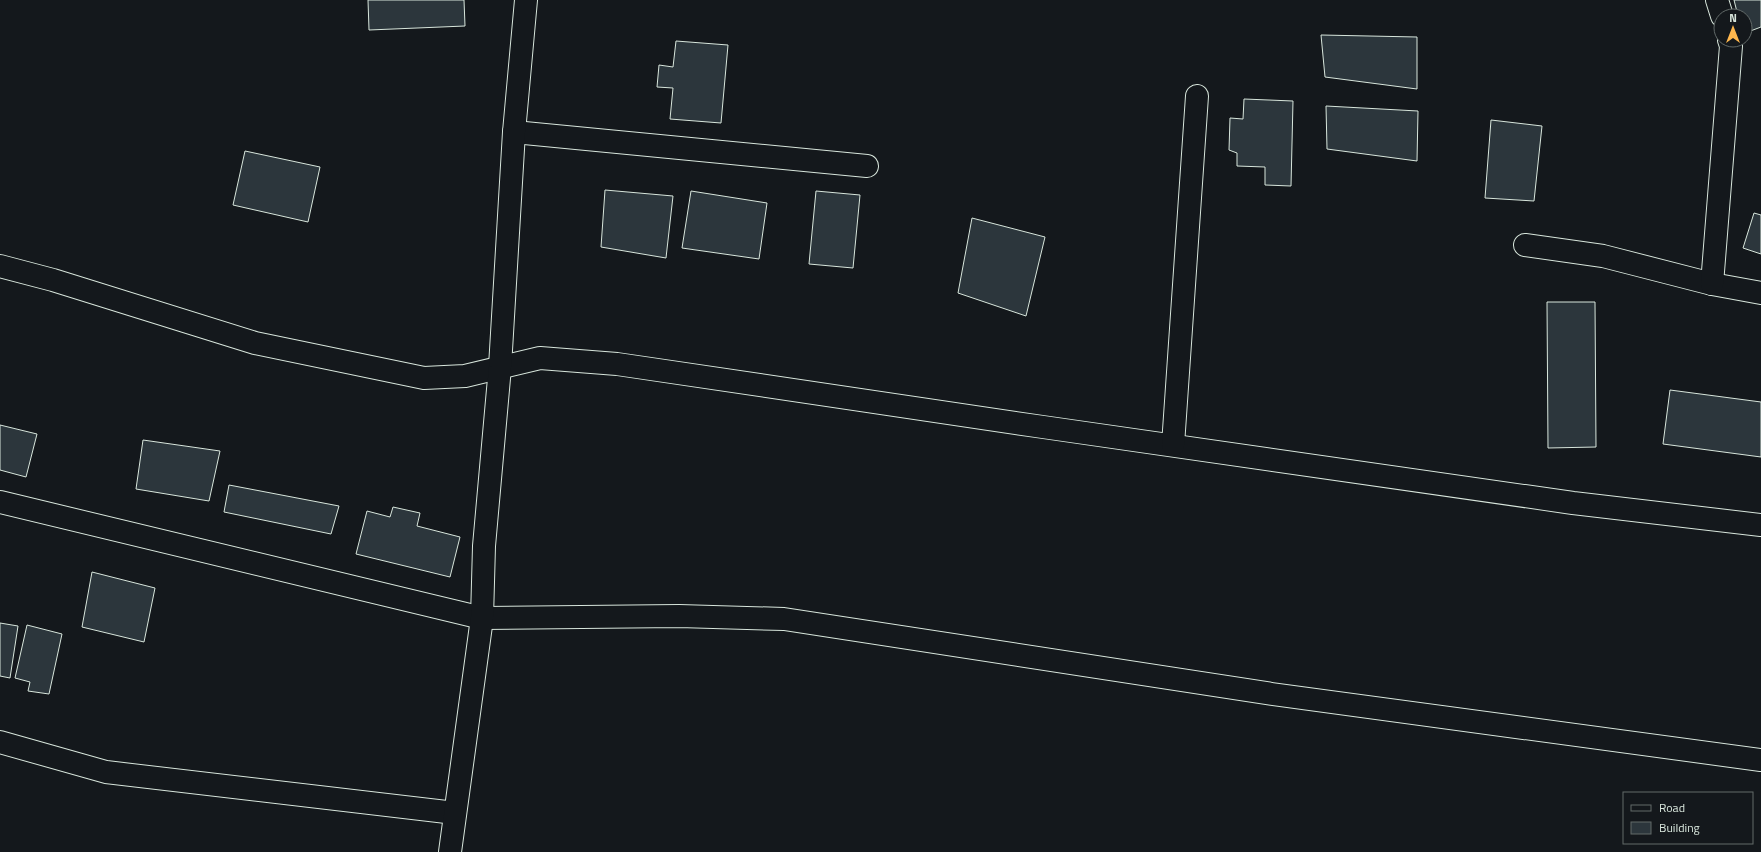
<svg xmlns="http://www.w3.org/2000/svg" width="1761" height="852" viewBox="0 0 1761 852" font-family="'Titillium Web',sans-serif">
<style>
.building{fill:#2c363c;stroke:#d8e6dc}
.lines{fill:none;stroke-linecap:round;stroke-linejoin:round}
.minor-casing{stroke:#d8e6dc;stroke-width:24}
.minor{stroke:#14181c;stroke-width:22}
</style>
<rect width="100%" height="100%" fill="#14181c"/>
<g class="building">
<polygon points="368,0 464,0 465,26 369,30"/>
<polygon points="1734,0 1761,0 1761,27 1745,33 1745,16 1738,16"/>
<polygon points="1321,35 1417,37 1417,89 1325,77"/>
<polygon points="676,41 728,45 721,123 670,119 673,88 657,87 659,65 673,67"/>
<polygon points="1244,99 1293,101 1291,186 1265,185 1265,167 1237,166 1237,153 1229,150 1230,118 1243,119"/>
<polygon points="1326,106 1418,111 1417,161 1327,149"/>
<polygon points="1491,120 1542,126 1534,201 1485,198"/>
<polygon points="245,151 320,167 308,222 233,205"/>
<polygon points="605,190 673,196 666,258 601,247"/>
<polygon points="691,191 767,203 759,259 682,248"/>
<polygon points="816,191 860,195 853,268 809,264"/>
<polygon points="1754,213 1761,215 1761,254 1743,248"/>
<polygon points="972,218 1045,237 1026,316 958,293"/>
<polygon points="1547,302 1595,302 1596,447 1548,448"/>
<polygon points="1670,390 1761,402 1761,457 1663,444"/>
<polygon points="0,425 37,434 26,477 0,470"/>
<polygon points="143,440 220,451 209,501 136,489"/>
<polygon points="229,485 339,506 331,534 224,512"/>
<polygon points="393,507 420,513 417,526 460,537 450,577 356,554 367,511 390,517"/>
<polygon points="92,572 155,588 144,642 82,627"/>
<polygon points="0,623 18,626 10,678 0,676"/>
<polygon points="27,625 62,634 49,694 28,691 30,682 15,678"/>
</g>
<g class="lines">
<defs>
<g id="minor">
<polyline points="1717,0 1722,16"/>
<polyline points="514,132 867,166"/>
<polyline points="1525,245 1603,256 1712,284 1761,293"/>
<polyline points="0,266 53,280 255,343 424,378 465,376 540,358 617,364 1043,427 1573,503 1761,525"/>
<polyline points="1712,284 1731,46 1729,40"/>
<polyline points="1173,445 1197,96"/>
<polyline points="0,502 482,618 679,616 784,619 1272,694 1761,760"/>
<polyline points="0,742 106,772 455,813"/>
<polyline points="450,852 482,618 484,546 500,367 514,132 526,0"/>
</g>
</defs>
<use href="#minor" class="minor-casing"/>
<use href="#minor" class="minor"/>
</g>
<rect x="1623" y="792" width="130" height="52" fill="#14181c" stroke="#626a69"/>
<rect x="1631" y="805" width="20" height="6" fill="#14181c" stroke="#626a69"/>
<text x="1659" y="812" font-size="12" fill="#d8e6dc">Road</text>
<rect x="1631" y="822" width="20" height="12" fill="#2c363c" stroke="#626a69"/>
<text x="1659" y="832" font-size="12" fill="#d8e6dc">Building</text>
<g transform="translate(1733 28)"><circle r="19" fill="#14181c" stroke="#626a69"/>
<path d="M0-3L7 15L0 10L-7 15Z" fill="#ffb74d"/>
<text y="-6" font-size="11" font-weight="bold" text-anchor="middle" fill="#d8e6dc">N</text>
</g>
</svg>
